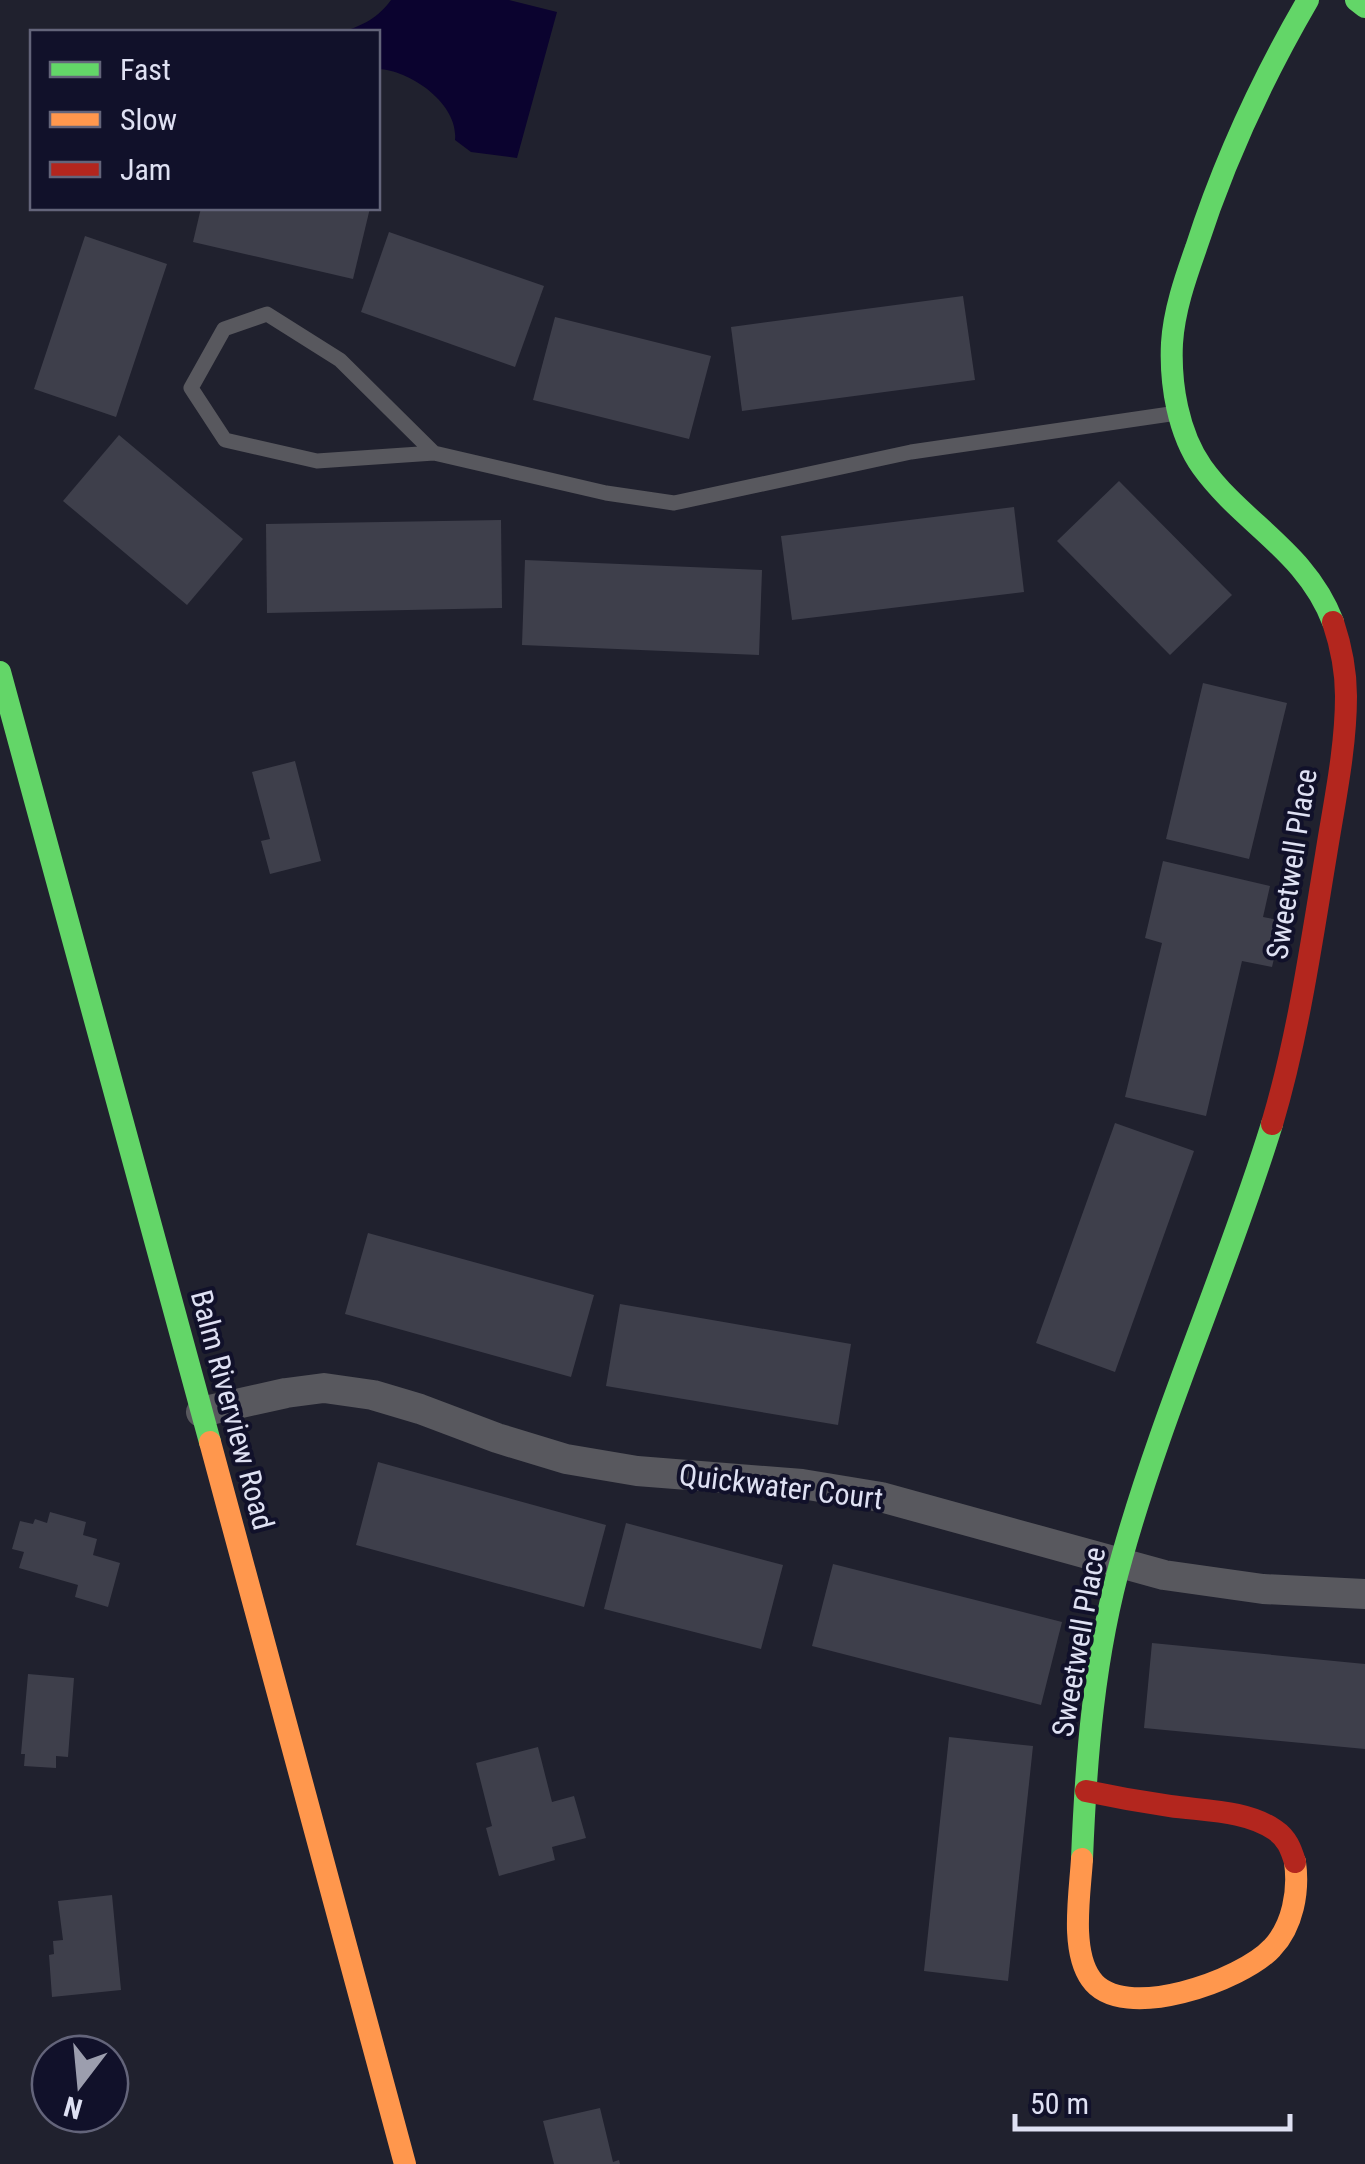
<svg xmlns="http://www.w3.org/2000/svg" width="1365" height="2164" viewBox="0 0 1365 2164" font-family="'Roboto Condensed',sans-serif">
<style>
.water{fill:#0b032f}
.building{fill:#3e3f4b}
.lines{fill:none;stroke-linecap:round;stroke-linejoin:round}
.lane{stroke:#58585e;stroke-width:15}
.street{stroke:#58585e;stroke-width:30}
.fast{stroke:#63d668;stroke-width:22}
.slow{stroke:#ff974d;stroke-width:22}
.jam{stroke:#b3261e;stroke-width:22}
.labels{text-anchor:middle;stroke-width:8;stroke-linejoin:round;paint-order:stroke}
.street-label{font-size:30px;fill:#dfe1f3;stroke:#11112a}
</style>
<rect width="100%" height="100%" fill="#20212e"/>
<path class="water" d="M391 0H509L557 12 517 158 471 152 455 140C459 104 410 70 378 69V32H343C363 25 378 18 391 0Z"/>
<g class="building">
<polygon points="201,208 370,208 353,279 193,242"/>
<polygon points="389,232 544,286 515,367 361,312"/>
<polygon points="85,236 167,264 116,417 34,389"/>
<polygon points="963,296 975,380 742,411 731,327"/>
<polygon points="555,317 711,356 689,439 533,400"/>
<polygon points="119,435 243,539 187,605 63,501"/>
<polygon points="1119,481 1232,595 1170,655 1057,541"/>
<polygon points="1014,507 1024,592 792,620 781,536"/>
<polygon points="501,520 502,608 267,613 266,524"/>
<polygon points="525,560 762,570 759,655 522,645"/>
<polygon points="1203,683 1287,703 1249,859 1166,839"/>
<polygon points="295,761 321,861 270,874 261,841 270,839 252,772"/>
<polygon points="1163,861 1270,886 1263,917 1283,921 1272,967 1242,961 1206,1116 1125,1097 1162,943 1145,938"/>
<polygon points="1115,1123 1194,1151 1115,1372 1036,1343"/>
<polygon points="368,1233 594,1295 571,1377 345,1314"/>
<polygon points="620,1304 851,1344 838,1425 606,1386"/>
<polygon points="378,1462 606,1525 584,1607 356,1545"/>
<polygon points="50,1512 86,1522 83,1535 97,1539 93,1555 120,1563 108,1607 75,1597 78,1585 19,1568 24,1552 12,1549 20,1521 33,1524 35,1519 47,1523"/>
<polygon points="626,1523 783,1565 761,1649 604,1609"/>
<polygon points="833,1564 1062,1622 1041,1705 812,1646"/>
<polygon points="1152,1643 1365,1664 1365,1749 1144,1728"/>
<polygon points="28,1674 74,1678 68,1757 56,1756 56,1768 24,1766 25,1754 21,1754"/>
<polygon points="949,1737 1033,1746 1008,1981 924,1971"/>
<polygon points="538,1747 552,1802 574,1796 586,1838 552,1847 555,1860 499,1876 486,1828 492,1826 476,1763"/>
<polygon points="112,1895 121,1990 52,1997 49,1955 54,1954 53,1941 63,1940 58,1901"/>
<polygon points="600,2108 613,2162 619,2160 620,2164 554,2164 543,2121"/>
</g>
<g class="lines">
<polyline class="lane" points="434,453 340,360 267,314 224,329 191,388 225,440 317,461 434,453 606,493 674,503 911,452 1177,413"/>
<polyline class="street" points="201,1412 286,1393 324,1388 373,1395 420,1409 497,1438 566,1459 637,1471 802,1484 881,1497 1164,1575 1263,1589 1365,1594"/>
<g class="fast">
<path d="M1308 0C1262 79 1224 161 1196 248 1185 279 1174 311 1172 343 1170 384 1178 433 1202 467 1243 524 1306 551 1333 622"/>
<polyline points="1356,0 1365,7"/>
<polyline points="0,672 210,1442"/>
<path d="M1082 1859C1086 1757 1094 1655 1122 1557 1163 1410 1227 1270 1272 1124"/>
</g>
<g class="slow">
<polyline points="210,1442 405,2164"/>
<path d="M1082 1859C1080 1893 1070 1950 1091 1979 1122 2024 1243 1980 1272 1948 1293 1926 1299 1891 1295 1862"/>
</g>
<g class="jam">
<path d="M1272 1124C1298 1037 1311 945 1326 855 1334 804 1346 749 1346 696 1346 671 1341 646 1333 622"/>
<path d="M1086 1791C1114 1797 1142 1802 1170 1806 1204 1811 1246 1810 1275 1830 1287 1838 1291 1849 1295 1862"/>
</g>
</g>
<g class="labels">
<g class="street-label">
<text transform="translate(1292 864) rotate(-81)" y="10">Sweetwell Place</text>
<text transform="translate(232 1410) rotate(75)" y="10">Balm Riverview Road</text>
<text transform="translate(781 1487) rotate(7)" y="10">Quickwater Court</text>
<text transform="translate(1079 1642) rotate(-80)" y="10">Sweetwell Place</text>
</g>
</g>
<rect x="30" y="30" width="350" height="180" fill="#11112a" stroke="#63647a" stroke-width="2.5"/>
<rect x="50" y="62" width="50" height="15" fill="#63d668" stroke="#63647a" stroke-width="2.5"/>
<text x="120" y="80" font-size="30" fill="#dfe1f3">Fast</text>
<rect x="50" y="112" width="50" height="15" fill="#ff974d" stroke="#63647a" stroke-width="2.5"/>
<text x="120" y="130" font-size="30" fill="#dfe1f3">Slow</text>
<rect x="50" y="162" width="50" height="15" fill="#b3261e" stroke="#63647a" stroke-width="2.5"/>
<text x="120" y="180" font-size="30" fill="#dfe1f3">Jam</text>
<g transform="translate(80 2084) rotate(196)"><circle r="48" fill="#11112a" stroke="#63647a" stroke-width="2.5"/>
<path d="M0-8L18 38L0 25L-18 38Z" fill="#9c9eae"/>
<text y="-15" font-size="28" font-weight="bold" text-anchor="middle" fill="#dfe1f3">N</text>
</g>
<path d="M1015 2114v15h275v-15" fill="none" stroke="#dfe1f3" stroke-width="5"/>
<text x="1030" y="2114" font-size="30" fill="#dfe1f3" stroke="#11112a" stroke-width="8" paint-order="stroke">50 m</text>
</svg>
